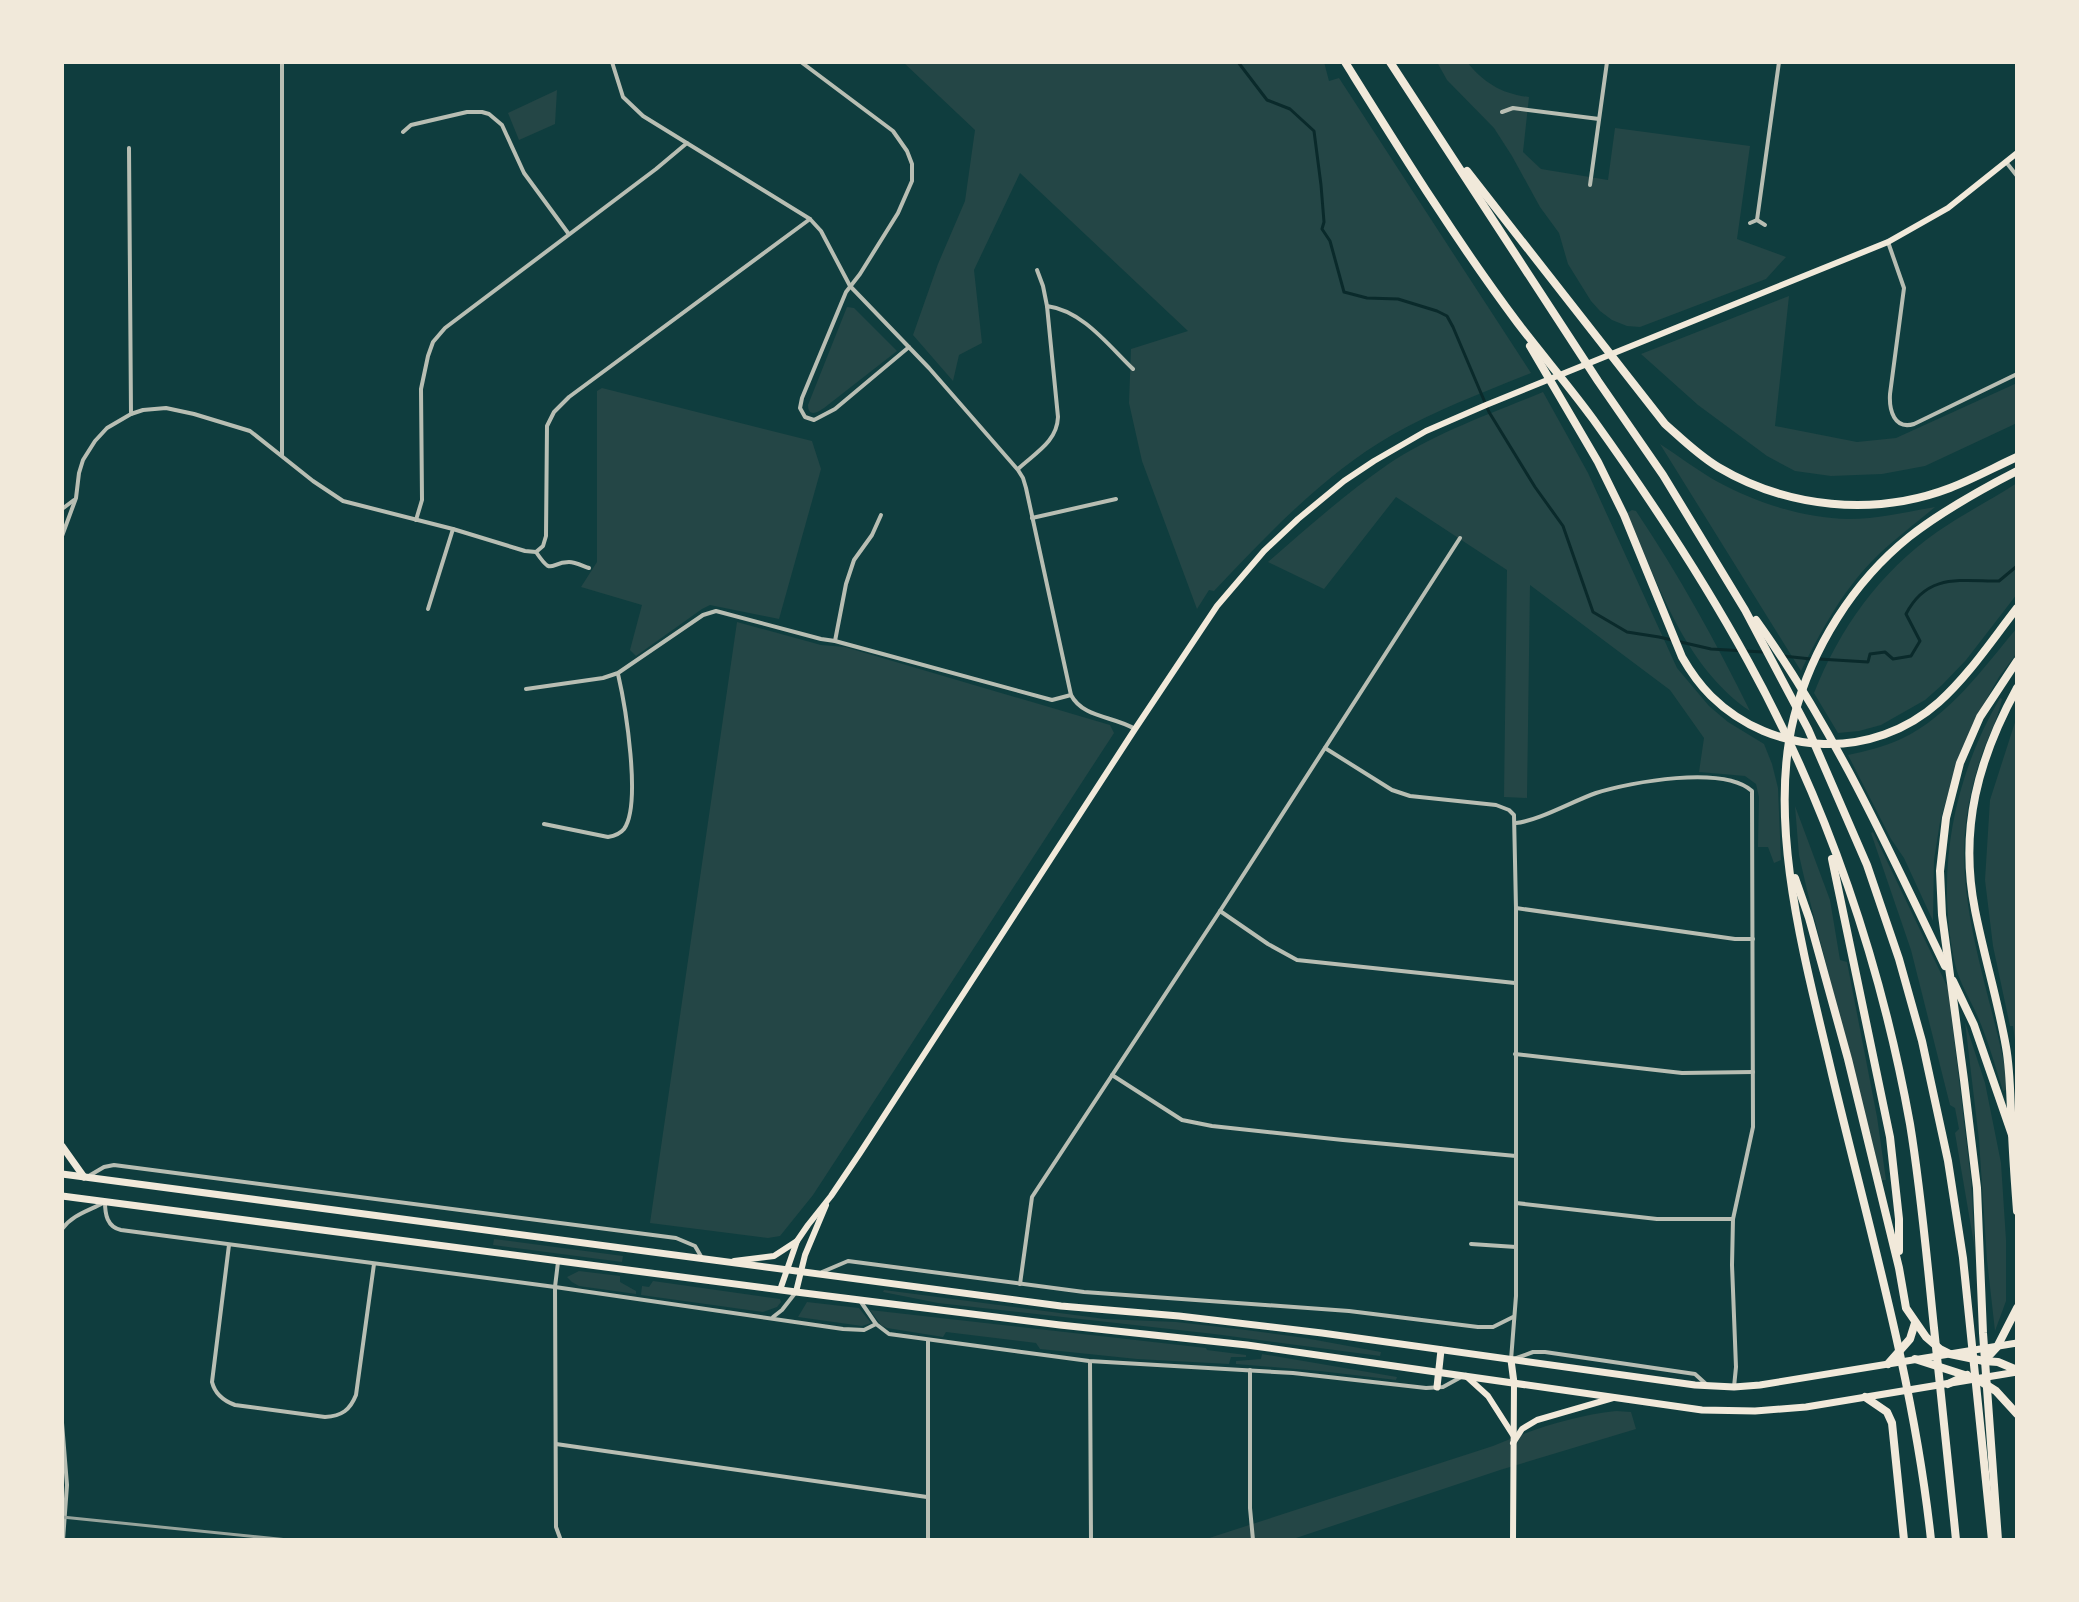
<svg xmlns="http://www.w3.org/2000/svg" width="2079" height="1602" viewBox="0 0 2079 1602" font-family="'Source Sans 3',sans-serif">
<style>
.green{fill:#244646}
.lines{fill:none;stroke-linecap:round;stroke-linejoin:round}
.stream{stroke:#0a2a2b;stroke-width:3}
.minor{stroke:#b8beb3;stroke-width:4}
.secondary{stroke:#f1e9da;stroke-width:6}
.trunk{stroke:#f1e9da;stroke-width:7}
.motorway{stroke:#f1e9da;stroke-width:8}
.rail{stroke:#97a49c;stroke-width:3}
</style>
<rect width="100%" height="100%" fill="#0f3d3e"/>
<g class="green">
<path d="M903 62H1324L1329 81 1339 78 1531 373C1484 392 1436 410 1392 435 1324 474 1267 535 1214 591L1209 590 1197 609 1142 461 1129 403 1131 349 1188 331 1020 173 974 270 982 343 959 355 953 381 913 335 938 264 965 201 975 130Z"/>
<path d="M1437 62H1467C1484 83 1502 94 1529 97L1523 152 1541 169 1608 180 1615 128 1750 146 1737 239 1786 257 1766 279 1640 327 1627 326 1612 320 1600 311 1591 301 1568 264 1559 233 1540 207 1512 156 1494 128 1447 80Z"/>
<polygon points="557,90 555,124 519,140 508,113"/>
<polygon points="1789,296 1775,426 1857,442 1896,438 2017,383 2017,423 1925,466 1882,474 1831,476 1795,471 1767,456 1698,405 1641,354"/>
<path d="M847 307 854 308 897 351 824 408C817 413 808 417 808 405Z"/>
<polygon points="602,388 812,441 821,469 779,619 710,605 702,609 636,656 630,650 642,605 581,587 597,562 597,391"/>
<path d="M1543 392 1588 473 1677 668 1709 706 1728 722 1764 744 1772 764 1778 788 1781 860 1774 863 1768 847H1758L1759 797 1756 784 1745 776 1699 772 1704 738 1670 690 1530 585 1527 798 1504 797 1507 570 1396 497 1324 589 1268 562C1306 529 1345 494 1387 465 1434 433 1490 414 1543 392Z"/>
<path d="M1660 444C1679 456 1698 471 1718 482 1757 503 1803 518 1849 519 1878 519 1907 512 1935 507 1915 524 1892 541 1873 560 1841 593 1821 631 1801 671Z"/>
<path d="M2017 483V594L1966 660 1942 685 1925 700 1881 725 1859 731 1838 733 1814 693C1840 628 1879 573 1937 532 1963 514 1991 500 2017 483Z"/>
<path d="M1632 510 1636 511C1679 575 1716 642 1750 711 1684 666 1658 583 1627 513Z"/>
<polygon points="737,622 821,645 845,647 1110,725 1114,733 813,1195 780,1236 768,1238 650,1223"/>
<path d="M2017 628V653L1999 677 1973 723 1955 769 1940 822 1934 860 1933 921 1904 858 1891 839 1848 755C1866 751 1884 747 1901 739 1950 716 1983 668 2017 628Z"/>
<path d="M2000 698 2002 699C1998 717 1990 734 1983 751 1975 774 1969 797 1966 822 1956 907 1990 990 2006 1073L2008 1089 2003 1091C1995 1065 1988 1040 1977 1015 1970 999 1959 982 1955 964 1935 873 1953 778 2000 698Z"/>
<polygon points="2017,716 2017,1054 2013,1026 2010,1026 1993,946 1985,880 1990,800"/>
<polygon points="1795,806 1830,900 1840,960 1847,962 1877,1117 1886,1180 1882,1180 1807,890 1799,855"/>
<polygon points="1873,832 1948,988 1971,1180 1975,1250 1955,1133 1959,1129 1955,1108 1950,1105 1911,950 1871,833"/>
<polygon points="1965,1022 1985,1083 2001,1163 2006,1240 2006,1301 1995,1331 1987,1260 1979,1140"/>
<polygon points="494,1239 623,1256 622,1262 493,1245"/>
<polygon points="579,1271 620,1276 620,1282 636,1291 636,1294 579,1286 572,1282 567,1277"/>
<polygon points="653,1281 780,1299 781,1302 777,1307 763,1312 641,1295 642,1286 649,1287"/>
<polygon points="884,1290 1105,1319 1176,1322 1246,1330 1305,1338 1381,1352 1380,1356 1214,1334 938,1303 883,1292"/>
<polygon points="807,1302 859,1308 871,1323 862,1326 798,1317"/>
<polygon points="870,1310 1206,1348 1207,1350 1246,1355 1246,1357 1231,1357 1229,1364 1137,1359 1040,1349 1036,1343 946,1332 943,1337 887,1328 881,1325"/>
<polygon points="1262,1354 1397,1377 1396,1380 1320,1371 1236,1364 1236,1361 1261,1359"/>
<path d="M1616 1411 1631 1412 1636 1429 1500 1470 1290 1540H1203L1493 1446C1533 1429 1572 1416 1616 1411Z"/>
</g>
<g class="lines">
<g class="stream">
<polyline points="1238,62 1267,100 1290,109 1314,131 1321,185 1324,222 1322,229 1330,241 1344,292 1367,298 1398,299 1437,311 1447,316 1453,327 1489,412 1535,487 1563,526 1593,612 1627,632 1659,637 1711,649 1763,652"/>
<polyline points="1783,656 1811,659"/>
<path d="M1819 659 1868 662 1870 654 1885 652 1893 659 1911 656 1920 641 1906 614C1927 573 1960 581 1999 581L2017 566"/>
</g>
<g class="minor">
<path d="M612 62 623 97 643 116 810 219 821 231 850 286 929 368 1018 470 1023 478 1026 488 1071 695C1083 718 1114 716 1135 729"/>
<polyline points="801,62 893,131 907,151 912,164 912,181 898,213 860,274 846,292 802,398 800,408 805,417 814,420 835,409 909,347"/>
<polyline points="1502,112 1513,108 1599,119"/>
<polyline points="403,132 411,125 467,112 482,112 489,114 502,125 524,173 568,233"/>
<polyline points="129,148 131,414"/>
<polyline points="2006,162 2017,176"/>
<polyline points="1590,185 1607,62"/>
<polyline points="1757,220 1765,225"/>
<polyline points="1750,223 1757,220 1779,62"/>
<path d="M1888 242 1904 288 1890 394C1889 410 1894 430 1914 424L2017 374"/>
<polyline points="1037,270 1043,286 1047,306"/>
<polyline points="282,455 282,62"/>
<path d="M1018 469C1035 453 1057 442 1058 417L1047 306C1083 311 1108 345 1133 369"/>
<polyline points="62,509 74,500"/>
<polyline points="1032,518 1116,499"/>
<polyline points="416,520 422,500 421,389 428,356 433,342 445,328 656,169 687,143"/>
<polyline points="62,536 76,498 79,473 83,460 95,441 107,428 131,414 143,410 166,408 194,414 250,431 313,481 343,501 453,529 525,551 536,552 543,546 546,536 547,426 554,412 569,397 810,219"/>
<path d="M536 552C553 577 549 562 569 562 575 562 583 566 589 568"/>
<polyline points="428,609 453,529"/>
<polyline points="835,641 846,584 854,560 872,535 881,515"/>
<polyline points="526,689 603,678 618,673 703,615 716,611 821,639 835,641 1052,700 1071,695"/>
<polyline points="1325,748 1392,790 1410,796 1496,805 1509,810 1514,815 1516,908 1516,1296 1511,1360 1533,1352 1545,1352 1695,1374 1706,1384"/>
<path d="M1516 823C1538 821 1573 801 1596 793 1631 782 1723 765 1752 791L1753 1127 1733 1219 1732 1265 1736 1367 1734 1387"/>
<path d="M544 824 608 837C614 836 620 834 624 829 642 804 625 704 618 674"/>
<polyline points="1516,908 1735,939 1753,939"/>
<polyline points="1220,911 1268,944 1297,960 1515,983"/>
<polyline points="1515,1054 1682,1073 1753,1072"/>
<polyline points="1112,1075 1182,1120 1212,1126 1343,1140 1516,1156"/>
<polyline points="87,1177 104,1167 114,1165 676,1238 695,1246 702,1258"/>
<polyline points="1516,1203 1657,1219 1732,1219"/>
<path d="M62 1229C73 1214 89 1211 105 1202 105 1214 107 1227 121 1230L555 1287 843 1329 864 1330 876 1324"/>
<polyline points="1471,1244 1516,1247"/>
<path d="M229 1245 212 1382C215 1394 224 1401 235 1405L325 1417C342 1416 350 1410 356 1395L374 1264"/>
<polyline points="558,1262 555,1287 556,1527 560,1538"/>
<polyline points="822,1272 848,1261 1084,1292 1349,1311 1478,1327 1493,1327 1513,1317"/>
<polyline points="1020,1284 1032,1197 1220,911 1460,538"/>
<polyline points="861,1302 876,1324 889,1334 1089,1361 1293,1373 1426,1388 1443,1387 1463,1376"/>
<polyline points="773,1317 782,1310 796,1292"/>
<polyline points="1090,1362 1091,1540"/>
<polyline points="1250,1370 1250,1508 1253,1540"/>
<polyline points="62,1423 67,1485 63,1540"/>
<polyline points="556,1444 927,1497"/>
<polyline points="928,1540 928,1340"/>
</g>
<g class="secondary">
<polyline points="734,1261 774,1256 797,1241"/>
<polyline points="780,1290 797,1241 808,1225 831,1196 860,1153 1135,729 1217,606 1264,551 1298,519 1344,481 1374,461 1426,431 1486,405 1888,242 1948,208 2017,153"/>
<polyline points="796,1292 805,1255 826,1205"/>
<polyline points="1466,1376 1488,1396 1513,1435"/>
<polyline points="1513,1443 1522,1429 1537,1420 1613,1398"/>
<polyline points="1513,1540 1514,1383"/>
</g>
<g class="trunk">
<polyline points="62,1146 84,1177"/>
<polyline points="62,1174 1061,1306 1179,1316 1322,1333 1695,1385 1734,1387 1760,1385 2017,1343"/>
<polyline points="62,1196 796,1292 1060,1325 1247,1345 1702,1410 1755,1411 1806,1407 2017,1372"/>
<polyline points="1511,1360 1514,1383"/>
<polyline points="1437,1387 1441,1350"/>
</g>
<g class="motorway">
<path d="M1345 62C1400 150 1455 239 1517 322 1542 355 1569 386 1593 419 1649 497 1702 577 1748 661 1827 804 1881 963 1910 1124 1921 1191 1927 1260 1934 1328 1941 1398 1949 1469 1956 1540"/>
<polyline points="1390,62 1598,381 1663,475 1745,610 1808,729 1867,865 1899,959 1922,1041 1948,1161 1963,1258 1992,1540"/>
<path d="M1467 171 1665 424C1682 439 1698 455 1718 467 1787 508 1874 517 1950 488 1973 479 1995 467 2017 457"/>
<path d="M1530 346 1598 462 1624 515 1682 657C1690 671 1699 684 1711 696 1773 757 1873 761 1939 702 1969 675 1992 640 2017 608"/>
<path d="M1756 620C1833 727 1888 848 1945 966"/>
<path d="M2017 688C1978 759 1959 829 1975 910 1984 956 1998 1001 2006 1047 2011 1075 2010 1103 2012 1132 2013 1158 2015 1184 2017 1211"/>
<polyline points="1832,859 1890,1137 1899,1219 1899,1251"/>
<polyline points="1795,878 1809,918 1848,1059 1899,1268 1906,1308 1926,1337 1940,1349 1950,1354 1984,1361 1998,1362 2017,1370"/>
<polyline points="1953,981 1974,1025 2012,1135"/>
<polyline points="1915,1359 1977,1379 1996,1391 2017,1414"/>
<polyline points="1984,1361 1997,1347 2017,1308"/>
<polyline points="1888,1364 1910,1339 1915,1323"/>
<polyline points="1948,1384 1967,1375"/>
<polyline points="1865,1397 1887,1412 1892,1423 1904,1540"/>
<path d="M1931 1540C1914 1381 1869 1229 1832 1074 1807 966 1766 827 1794 717 1812 648 1853 582 1909 537 1942 511 1980 490 2017 471"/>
<polyline points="1998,1540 1983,1333 1977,1188 1964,1080 1942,915 1940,871 1946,818 1960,763 1980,717 2017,661"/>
</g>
<polyline class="rail" points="62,1517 288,1540"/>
</g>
<rect width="2079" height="1602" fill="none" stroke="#f1e9da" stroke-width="128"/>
</svg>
